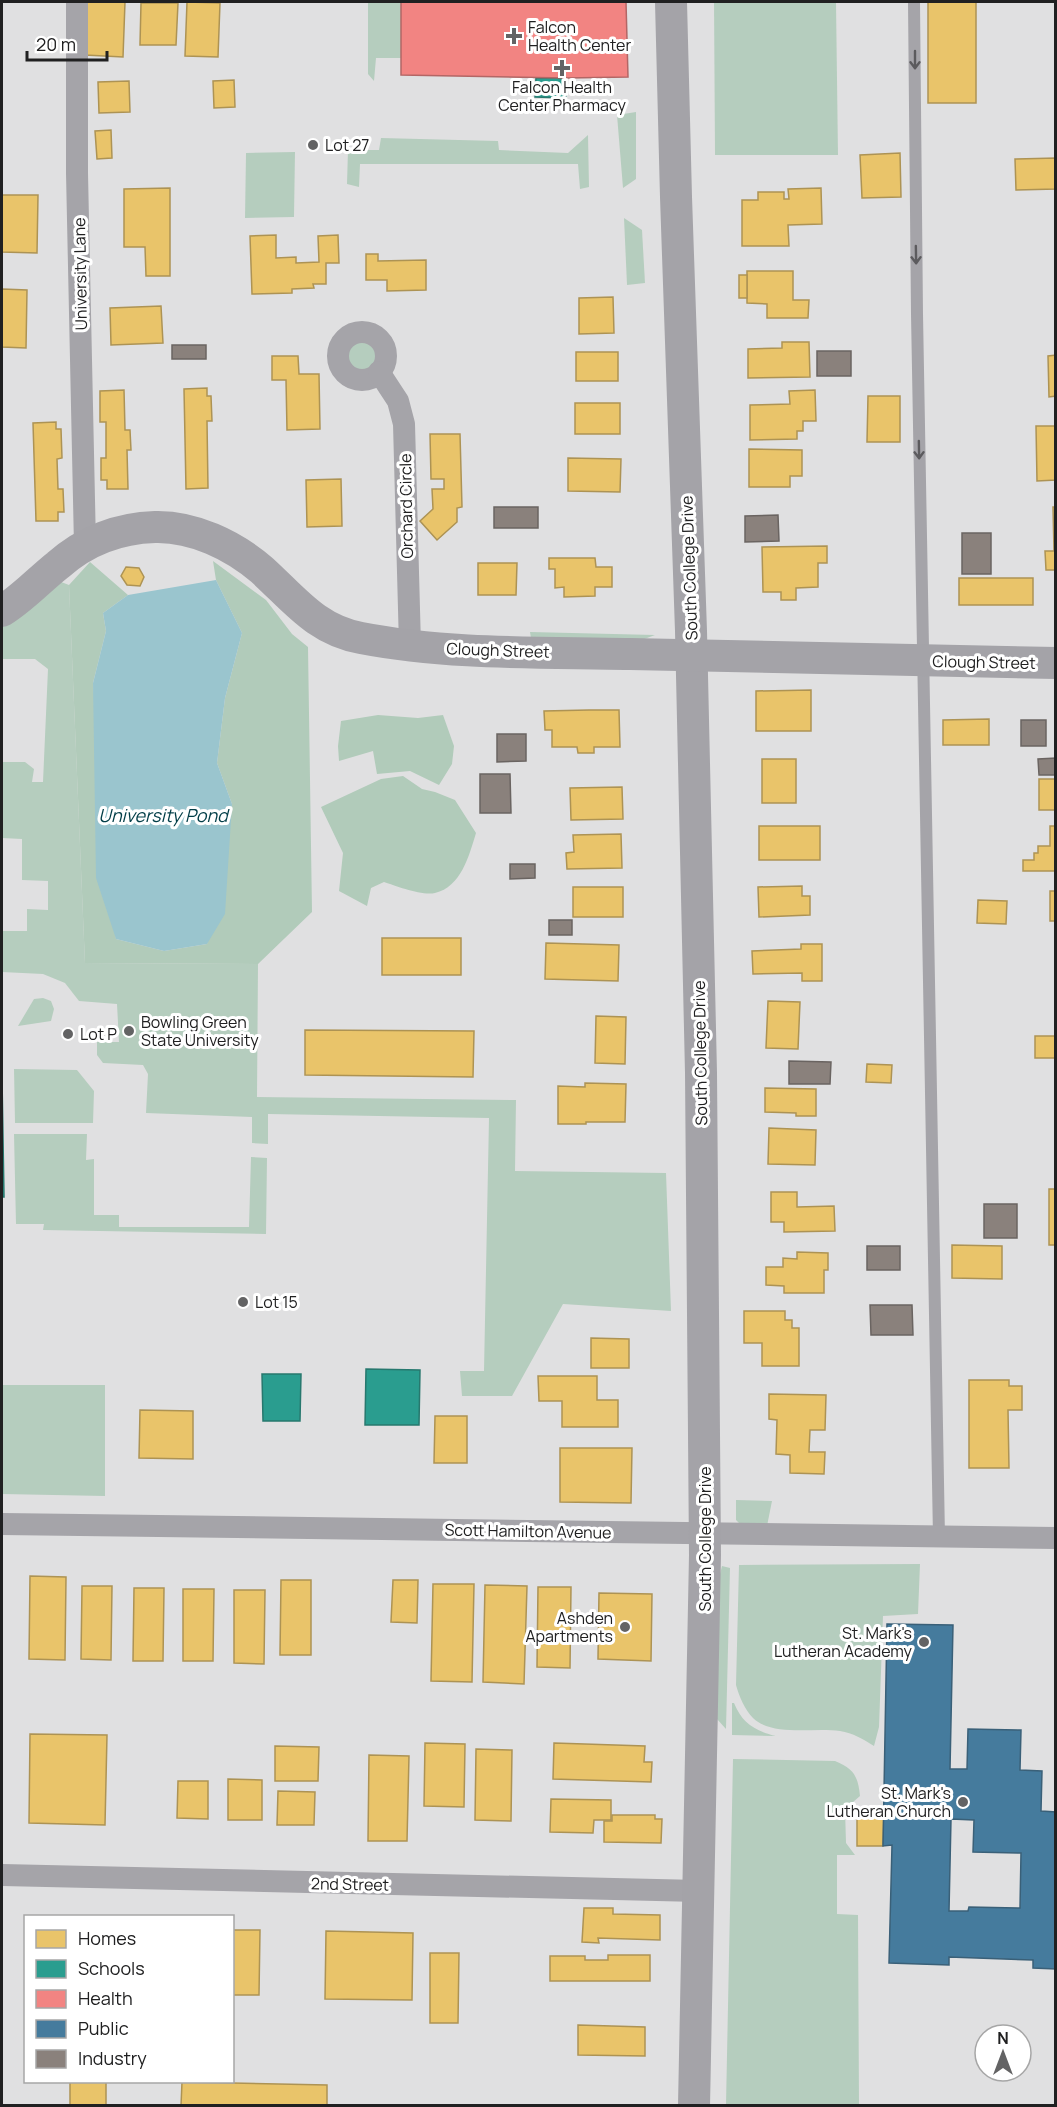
<svg xmlns="http://www.w3.org/2000/svg" width="1057" height="2107" viewBox="0 0 1057 2107" font-family="Manrope,sans-serif">
<style>
.green{fill:#b5cdbe}
.forest{fill:#b1cbba}
.water{fill:#9ac5ce}
.homes{fill:#e9c46a;stroke:#ad9354;stroke-width:1.5}
.schools{fill:#2a9d8f;stroke:#27786e;stroke-width:1.5}
.health{fill:#f28482;stroke:#b36665;stroke-width:1.5}
.public{fill:#457b9d;stroke:#3a6078;stroke-width:1.5;fill-rule:evenodd}
.industry{fill:#8a817c;stroke:#6a6461;stroke-width:1.5}
.lines{fill:none;stroke-linecap:round;stroke-linejoin:round}
.lane{stroke:#a5a4a9;stroke-width:12}
.street{stroke:#a5a4a9;stroke-width:22}
.secondary{stroke:#a4a3a8;stroke-width:32}
.oneway{stroke:#5c5b5e}
.poi-dot{fill:#636364;stroke:#fff;stroke-width:2}
.labels{text-anchor:middle;stroke-width:6;stroke-linejoin:round;paint-order:stroke}
.poi-label{font-size:16px;fill:#202021;stroke:#fff;text-anchor:start}
.street-label{font-size:16px;fill:#202021;stroke:#fff}
.water-label{font-size:18px;font-style:italic;fill:#013d47;stroke:#fff}
</style>
<rect width="100%" height="100%" fill="#e0e0e1"/>
<g class="green">
<polygon points="368,2 401,2 402,58 376,58 374,81 368,74"/>
<polygon points="714,2 836,2 838,155 715,155"/>
<polygon points="636,112 636,179 623,188 617,115"/>
<polygon points="588,135 589,187 580,189 578,164 360,164 359,187 347,184 348,150 379,150 381,138 498,141 499,150 568,153"/>
<polygon points="295,152 294,217 245,218 246,153"/>
<polygon points="624,218 642,230 645,283 627,285"/>
<circle cx="361" cy="355" r="17"/>
<polygon points="56,580 69,585 85,963 258,964 257,1097 516,1100 515,1171 666,1173 671,1311 563,1304 512,1396 462,1396 460,1371 484,1371 489,1118 268,1114 268,1144 252,1143 252,1117 146,1113 148,1074 143,1065 103,1063 97,1055 97,1042 119,1042 117,1004 79,1001 65,983 43,974 2,972 2,931 27,931 27,909 48,910 48,881 22,880 22,839 2,838 2,762 25,762 34,769 32,782 43,782 48,669 35,659 2,659 2,619"/>
<polygon points="530,632 655,635 639,641 531,638"/>
<polygon points="43,998 51,1001 54,1009 51,1021 18,1026 34,999"/>
<polygon points="14,1069 77,1070 94,1091 93,1123 15,1123"/>
<polygon points="14,1134 87,1134 86,1160 94,1159 94,1215 119,1215 119,1227 249,1227 251,1157 267,1158 266,1234 43,1230 44,1224 16,1224"/>
<polygon points="2,1385 105,1385 105,1496 2,1494"/>
<polygon points="736,1500 772,1501 767,1526 744,1528 736,1520"/>
<path d="M920 1564 918 1614 883 1616 879 1727 874 1746C863 1739 853 1733 840 1731 814 1727 773 1737 753 1718 745 1710 739 1696 736 1685L739 1565Z"/>
<polygon points="722,1566 730,1568 726,1729 717,1719 720,1574"/>
<path d="M732 1703H734C742 1723 755 1731 776 1736L732 1735Z"/>
<path d="M733 1759 835 1761C854 1769 858 1776 860 1796L845 1809 846 1843 855 1855H837V1914L858 1915 859 2105H726Z"/>
</g>
<g class="forest">
<polygon points="213,561 266,600 292,634 308,647 312,912 258,964 85,963 69,585 90,562 128,595 103,613 106,631 93,683 116,939 164,951 207,944 232,804 217,763 225,698 242,633 216,580"/>
<polygon points="378,715 418,718 443,715 454,746 452,764 439,785 410,771 377,774 373,751 339,761 338,746 341,721"/>
<path d="M403 776 422 789 435 792 455 800 476 833C469 856 461 887 435 893 422 896 396 886 384 882L371 888 367 906 339 891 343 853 321 807 381 779Z"/>
</g>
<polygon class="water" points="216,580 242,633 225,698 217,763 232,804 225,914 207,944 164,951 116,939 96,878 93,683 106,631 103,613 128,595"/>
<g class="homes">
<polygon points="87,2 125,2 123,57 85,55"/>
<polygon points="187,2 220,3 218,57 185,56"/>
<rect x="928" y="2" width="48" height="101"/>
<polygon points="141,3 178,3 176,45 140,45"/>
<polygon points="234,80 235,107 214,108 213,81"/>
<polygon points="129,81 130,112 99,113 98,82"/>
<polygon points="111,130 112,158 97,159 95,131"/>
<polygon points="900,153 901,197 862,198 860,155"/>
<polygon points="1056,158 1056,189 1016,190 1015,159"/>
<polygon points="170,188 170,276 146,276 145,247 124,247 124,189"/>
<polygon points="821,188 822,224 788,225 789,246 742,246 742,200 758,200 758,192 784,192 784,199 789,199 788,189"/>
<polygon points="2,195 38,195 37,253 2,252"/>
<polygon points="276,235 276,258 296,257 296,263 319,262 318,236 338,235 339,263 326,263 326,284 313,284 314,288 292,289 292,293 252,294 250,236"/>
<polygon points="366,254 378,254 378,261 426,260 426,290 387,291 387,280 366,280"/>
<polygon points="747,271 793,271 793,300 809,300 808,318 767,318 767,304 747,303"/>
<rect x="739" y="275" width="8" height="23"/>
<polygon points="2,289 27,290 26,348 2,347"/>
<polygon points="613,297 614,333 579,334 579,298"/>
<polygon points="161,306 163,343 111,345 110,308"/>
<polygon points="782,342 809,342 810,377 748,378 748,349 782,348"/>
<rect x="576" y="352" width="42" height="29"/>
<polygon points="1056,355 1056,396 1049,397 1048,356"/>
<polygon points="272,356 298,356 299,374 319,374 320,429 287,430 286,380 272,380"/>
<polygon points="207,388 207,396 211,396 212,421 207,421 208,488 186,489 184,389"/>
<polygon points="124,390 125,430 130,430 131,450 127,450 128,489 107,489 107,480 101,480 101,458 106,458 106,422 100,422 100,391"/>
<polygon points="815,390 816,421 803,421 803,431 797,431 797,439 750,440 750,405 790,404 789,391"/>
<polygon points="868,396 900,396 900,442 867,442"/>
<rect x="575" y="403" width="45" height="31"/>
<polygon points="56,422 56,429 61,429 62,458 57,459 58,489 63,489 64,512 58,512 58,521 36,521 33,423"/>
<polygon points="1036,426 1056,426 1056,480 1037,481"/>
<polygon points="430,434 460,434 462,507 457,508 457,522 437,540 420,521 433,509 432,489 444,489 444,479 431,479"/>
<polygon points="749,449 802,450 802,476 790,476 790,487 749,487"/>
<polygon points="568,458 621,459 620,492 568,491"/>
<polygon points="341,479 342,526 307,527 306,480"/>
<polygon points="1053,507 1056,507 1056,570 1046,570 1045,551 1054,551"/>
<polygon points="827,546 827,563 818,563 818,587 796,588 796,600 781,600 781,592 763,592 762,547"/>
<polygon points="549,558 595,558 596,567 612,567 612,587 595,587 595,596 564,597 564,587 555,588 555,569 549,569"/>
<polygon points="478,563 517,563 516,595 478,595"/>
<polygon points="126,567 139,568 144,577 140,586 127,585 121,576"/>
<rect x="959" y="578" width="74" height="27"/>
<polygon points="811,690 811,731 756,731 756,691"/>
<polygon points="589,710 619,710 620,747 594,747 594,753 578,753 577,747 552,747 552,730 545,730 544,711"/>
<polygon points="989,719 989,745 943,745 943,720"/>
<rect x="762" y="759" width="34" height="44"/>
<rect x="1039" y="779" width="17" height="31"/>
<polygon points="622,787 623,819 571,820 570,788"/>
<rect x="759" y="826" width="61" height="34"/>
<polygon points="1050,826 1056,826 1056,871 1023,871 1023,860 1034,860 1034,853 1038,853 1038,846 1050,846"/>
<polygon points="621,834 622,868 567,869 566,853 574,852 573,835"/>
<polygon points="802,886 802,896 810,896 810,915 759,917 758,887"/>
<rect x="573" y="887" width="50" height="30"/>
<rect x="1050" y="891" width="6" height="30"/>
<polygon points="978,900 1007,901 1006,924 977,923"/>
<rect x="382" y="938" width="79" height="37"/>
<polygon points="546,943 619,945 618,981 545,979"/>
<polygon points="801,944 822,944 822,981 802,981 802,973 753,974 752,951 801,949"/>
<polygon points="768,1001 800,1002 798,1049 766,1048"/>
<polygon points="596,1016 626,1017 625,1064 595,1063"/>
<polygon points="305,1030 474,1031 473,1077 305,1075"/>
<rect x="1035" y="1036" width="21" height="22"/>
<polygon points="867,1064 892,1065 891,1083 866,1082"/>
<polygon points="585,1083 626,1084 625,1122 586,1122 586,1124 558,1124 558,1086 585,1087"/>
<polygon points="765,1088 816,1089 816,1116 796,1116 796,1113 765,1112"/>
<polygon points="769,1128 816,1130 815,1165 768,1164"/>
<rect x="1049" y="1189" width="7" height="56"/>
<polygon points="771,1192 797,1192 797,1207 834,1206 835,1231 784,1232 784,1222 771,1222"/>
<polygon points="952,1245 1002,1246 1002,1279 952,1278"/>
<polygon points="797,1252 828,1253 828,1270 824,1270 824,1293 784,1293 784,1286 766,1285 766,1267 783,1267 783,1258 797,1259"/>
<polygon points="744,1311 785,1311 785,1320 792,1320 792,1328 799,1328 799,1366 762,1366 762,1343 744,1343"/>
<polygon points="591,1338 629,1339 629,1368 591,1368"/>
<polygon points="538,1376 597,1376 597,1400 618,1400 618,1427 562,1427 562,1401 539,1401"/>
<polygon points="969,1380 1009,1380 1009,1386 1022,1386 1022,1410 1008,1410 1009,1468 969,1468"/>
<polygon points="769,1394 826,1395 825,1430 810,1430 809,1452 825,1452 824,1474 790,1473 790,1455 776,1454 777,1420 769,1419"/>
<polygon points="140,1410 193,1411 193,1459 139,1458"/>
<polygon points="435,1416 467,1416 467,1463 434,1463"/>
<polygon points="560,1448 632,1448 631,1503 560,1502"/>
<polygon points="30,1576 66,1577 65,1660 29,1659"/>
<polygon points="281,1580 311,1580 311,1655 280,1655"/>
<polygon points="393,1580 418,1580 417,1623 391,1622"/>
<polygon points="433,1584 474,1584 472,1682 431,1681"/>
<polygon points="485,1585 527,1586 524,1684 483,1682"/>
<polygon points="82,1586 112,1586 111,1660 81,1659"/>
<polygon points="538,1587 571,1587 570,1668 537,1667"/>
<polygon points="134,1588 164,1588 163,1661 133,1661"/>
<polygon points="183,1589 214,1589 213,1661 183,1661"/>
<polygon points="234,1590 265,1590 264,1664 234,1663"/>
<polygon points="599,1593 652,1594 651,1661 598,1659"/>
<polygon points="30,1734 107,1735 105,1825 29,1823"/>
<polygon points="425,1743 465,1744 464,1807 424,1806"/>
<polygon points="554,1743 645,1746 644,1762 652,1762 651,1782 553,1779"/>
<polygon points="275,1746 319,1747 318,1781 275,1781"/>
<polygon points="476,1749 512,1750 511,1821 475,1820"/>
<polygon points="369,1755 409,1756 407,1841 368,1841"/>
<polygon points="228,1779 262,1780 262,1820 228,1820"/>
<polygon points="178,1781 208,1781 208,1819 177,1818"/>
<polygon points="278,1791 315,1792 314,1825 277,1825"/>
<polygon points="551,1799 611,1800 611,1820 594,1820 593,1833 550,1832"/>
<polygon points="863,1813 884,1813 883,1846 857,1846 857,1817 863,1817"/>
<polygon points="612,1815 655,1815 655,1819 662,1819 661,1843 604,1842 604,1821 612,1821"/>
<polygon points="584,1908 613,1908 613,1914 660,1915 660,1940 598,1938 599,1943 582,1942"/>
<polygon points="232,1930 260,1930 259,1995 232,1995"/>
<polygon points="326,1931 413,1933 412,2000 325,1999"/>
<polygon points="430,1953 459,1953 458,2023 430,2023"/>
<polygon points="608,1955 650,1955 650,1981 550,1981 550,1956 585,1956 585,1960 608,1960"/>
<polygon points="578,2025 645,2027 645,2056 578,2055"/>
<rect x="70" y="2082" width="36" height="24"/>
<polygon points="182,2082 327,2085 327,2106 181,2106"/>
</g>
<g class="schools">
<polygon points="536,78 566,78 566,98 535,97"/>
<polygon points="2,1078 4,1197 2,1197"/>
<polygon points="366,1369 420,1370 419,1425 365,1425"/>
<polygon points="262,1374 301,1374 300,1421 263,1421"/>
</g>
<polygon class="health" points="401,2 626,2 628,77 566,78 401,75"/>
<path class="public" d="M887 1624 953 1625 950 1769H967L968 1729 1021 1730 1020 1770 1042 1771 1041 1811 1056 1812V1969L1033 1968V1960L949 1957V1965L889 1963 892 1845 883 1846ZM951 1819 974 1820 973 1852 1021 1853 1020 1908 969 1907 968 1911H949Z"/>
<g class="industry">
<rect x="172" y="345" width="34" height="14"/>
<rect x="817" y="351" width="34" height="25"/>
<rect x="494" y="507" width="44" height="21"/>
<polygon points="778,515 779,541 745,542 745,516"/>
<rect x="962" y="533" width="29" height="41"/>
<rect x="1021" y="720" width="25" height="26"/>
<polygon points="497,734 526,734 526,761 497,762"/>
<polygon points="1056,758 1056,775 1039,775 1038,759"/>
<polygon points="480,774 510,774 511,813 480,813"/>
<polygon points="510,864 535,864 535,878 510,879"/>
<rect x="549" y="920" width="23" height="15"/>
<polygon points="789,1061 831,1062 830,1084 789,1084"/>
<rect x="984" y="1204" width="33" height="34"/>
<rect x="867" y="1246" width="33" height="24"/>
<polygon points="870,1305 912,1305 913,1335 871,1335"/>
</g>
<g class="lines">
<polyline class="lane" points="914,2 917,314 939,1537"/>
<g class="street">
<polyline points="77,2 77,173 85,546"/>
<circle cx="362" cy="356" r="24"/>
<polyline points="379,372 398,401 404,424 410,646"/>
<polyline points="2,1524 1056,1538"/>
<polyline points="2,1875 699,1891"/>
</g>
<g class="secondary">
<polyline points="671,2 676,197 691,631 701,1073 705,1555 694,2106"/>
<path d="M2 611C23 598 39 580 58 565 85 541 119 528 155 527 193 526 233 545 262 570 294 599 316 630 361 638 449 655 541 652 630 654 772 658 914 661 1056 663"/>
</g>
</g>
<defs><path id="oneway-shaft" d="M-6 0H5M1.5-3L5.5 0L1.5 3" fill="none" stroke-width="1.6" stroke-linecap="round" stroke-linejoin="round" transform="scale(1.5)"/></defs>
<g class="oneway">
<use href="#oneway-shaft" transform="translate(915 60) rotate(90)"/>
<use href="#oneway-shaft" transform="translate(916 255) rotate(89)"/>
<use href="#oneway-shaft" transform="translate(919 450) rotate(89)"/>
</g>
<g class="poi-dot">
<path d="M511 27h6v6h6v6h-6v6h-6v-6h-6v-6h6z"/>
<path d="M559 59h6v6h6v6h-6v6h-6v-6h-6v-6h6z"/>
<circle cx="313" cy="145" r="6"/>
<circle cx="129" cy="1031" r="6"/>
<circle cx="68" cy="1034" r="6"/>
<circle cx="243" cy="1302" r="6"/>
<circle cx="625" cy="1627" r="6"/>
<circle cx="924" cy="1642" r="6"/>
<circle cx="963" cy="1802" r="6"/>
</g>
<g class="labels">
<g class="poi-label">
<text x="528" y="33">Falcon<tspan x="528" dy="18">Health Center</tspan></text>
<text x="562" y="93" text-anchor="middle">Falcon Health<tspan x="562" dy="18">Center Pharmacy</tspan></text>
<text x="325" y="151">Lot 27</text>
<text x="141" y="1028">Bowling Green<tspan x="141" dy="18">State University</tspan></text>
<text x="80" y="1040">Lot P</text>
<text x="255" y="1308">Lot 15</text>
<text x="613" y="1624" text-anchor="end">Ashden<tspan x="613" dy="18">Apartments</tspan></text>
<text x="912" y="1639" text-anchor="end">St. Mark's<tspan x="912" dy="18">Lutheran Academy</tspan></text>
<text x="951" y="1799" text-anchor="end">St. Mark's<tspan x="951" dy="18">Lutheran Church</tspan></text>
</g>
<g class="street-label">
<text transform="translate(80 274) rotate(-91)" y="6">University Lane</text>
<text transform="translate(406 506) rotate(-91)" y="6">Orchard Circle</text>
<text transform="translate(689 568) rotate(-92)" y="6">South College Drive</text>
<text transform="translate(498 650) rotate(2)" y="6">Clough Street</text>
<text transform="translate(984 662) rotate(1)" y="6">Clough Street</text>
<text transform="translate(700 1053) rotate(-91)" y="6">South College Drive</text>
<text transform="translate(528 1531) rotate(1)" y="6">Scott Hamilton Avenue</text>
<text transform="translate(705 1539) rotate(-90)" y="6">South College Drive</text>
<text transform="translate(350 1884) rotate(1)" y="6">2nd Street</text>
</g>
<g class="water-label">
<text x="163" y="822">University Pond</text>
</g>
</g>
<rect width="1057" height="2107" fill="none" stroke="#202021" stroke-width="6"/>
<rect x="24" y="1915" width="210" height="168" fill="#ffffff" stroke="#a6a6a6" stroke-width="1.5"/>
<rect x="36" y="1930" width="30" height="18" fill="#e9c46a" stroke="#a6a6a6" stroke-width="1.5"/>
<text x="78" y="1945" font-size="18" fill="#202021">Homes</text>
<rect x="36" y="1960" width="30" height="18" fill="#2a9d8f" stroke="#a6a6a6" stroke-width="1.5"/>
<text x="78" y="1975" font-size="18" fill="#202021">Schools</text>
<rect x="36" y="1990" width="30" height="18" fill="#f28482" stroke="#a6a6a6" stroke-width="1.5"/>
<text x="78" y="2005" font-size="18" fill="#202021">Health</text>
<rect x="36" y="2020" width="30" height="18" fill="#457b9d" stroke="#a6a6a6" stroke-width="1.5"/>
<text x="78" y="2035" font-size="18" fill="#202021">Public</text>
<rect x="36" y="2050" width="30" height="18" fill="#8a817c" stroke="#a6a6a6" stroke-width="1.5"/>
<text x="78" y="2065" font-size="18" fill="#202021">Industry</text>
<g transform="translate(1003 2053)"><circle r="28" fill="#ffffff" stroke="#a6a6a6" stroke-width="1.5"/>
<path d="M0-4.5L10 22L0 15L-10 22Z" fill="#636364"/>
<text y="-9" font-size="16" font-weight="bold" text-anchor="middle" fill="#202021">N</text>
</g>
<path d="M27 51v9h80v-9" fill="none" stroke="#202021" stroke-width="3"/>
<text x="36" y="51" font-size="18" fill="#202021" stroke="#ffffff" stroke-width="4.5" paint-order="stroke">20 m</text>
</svg>
